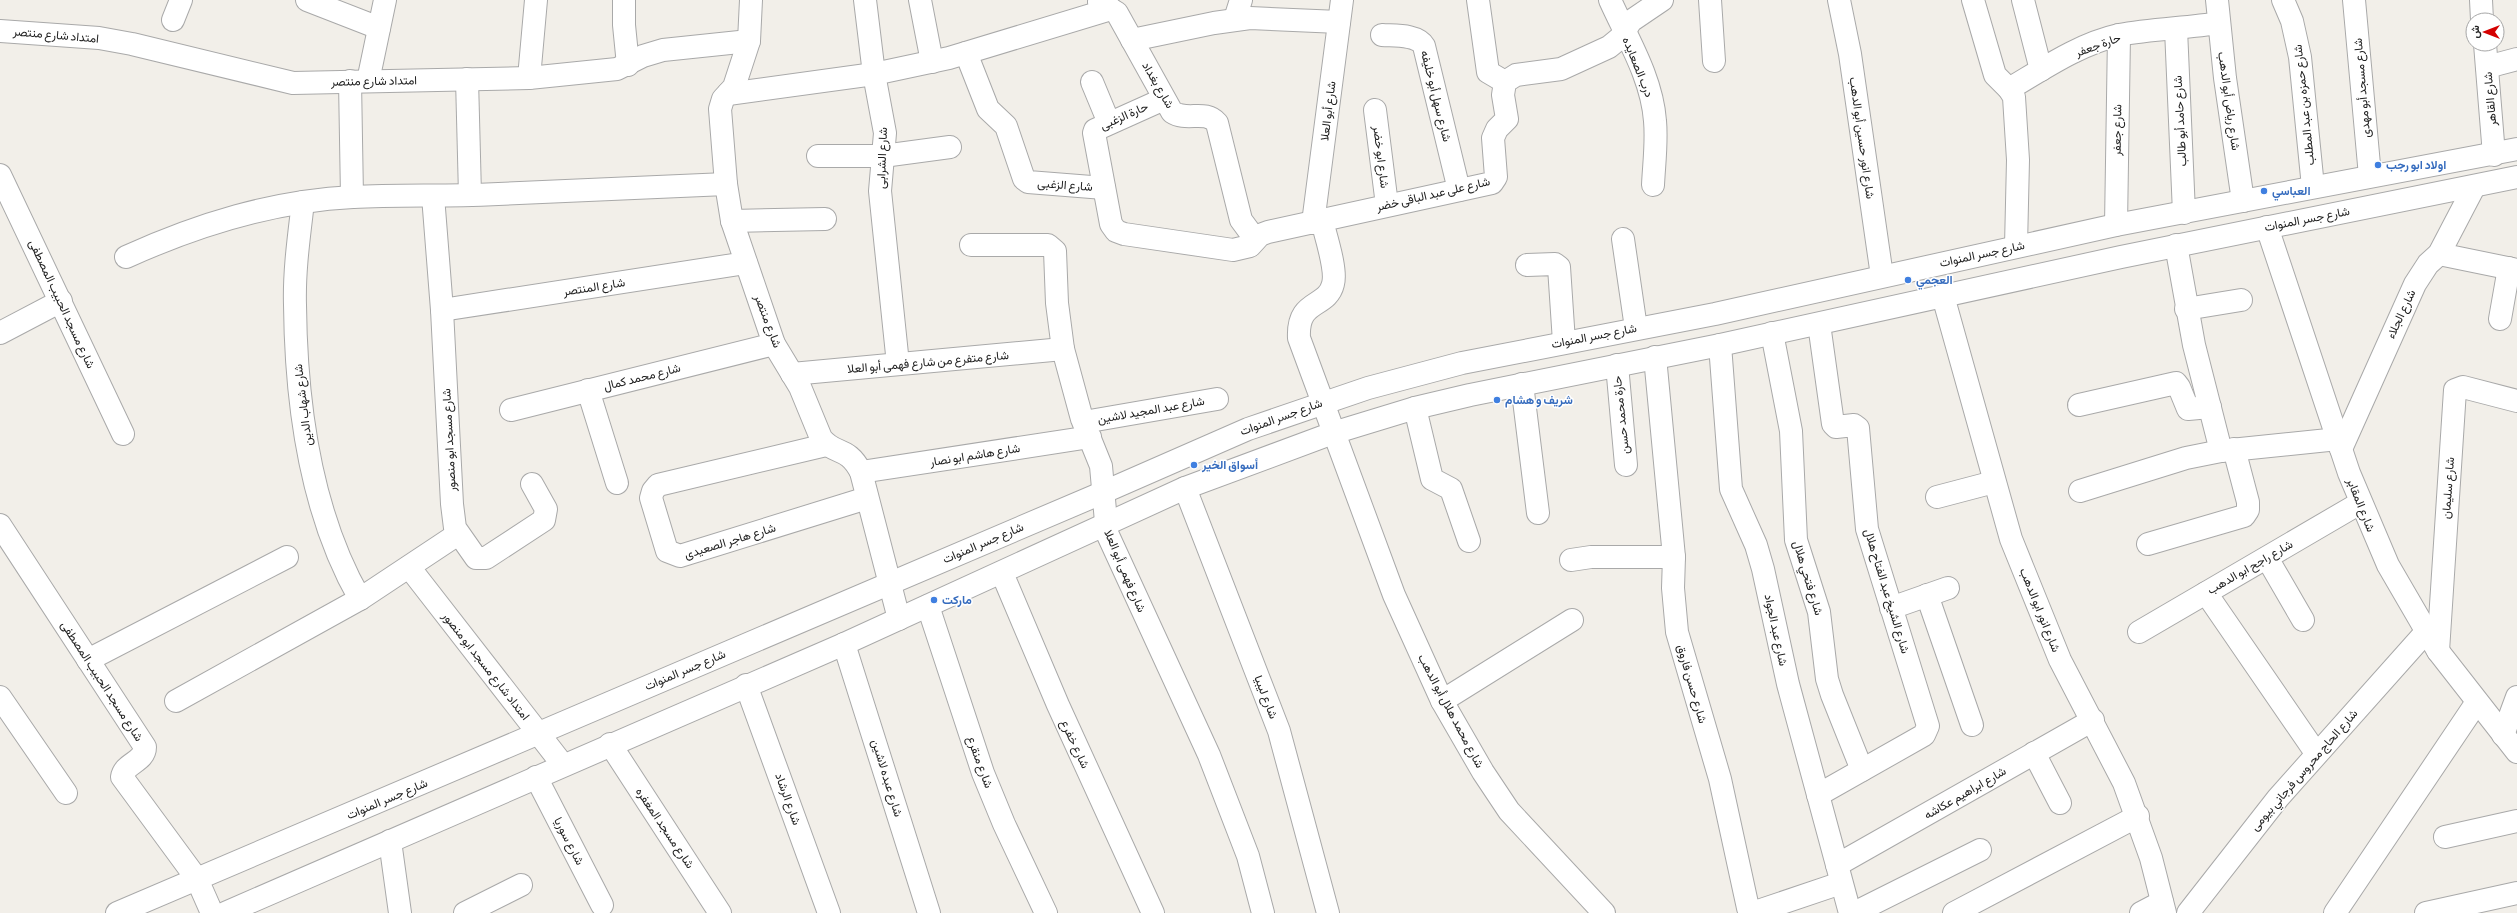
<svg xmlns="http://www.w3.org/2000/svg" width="2517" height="913" viewBox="0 0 2517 913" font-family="'Alegreya Sans',Vazirmatn,sans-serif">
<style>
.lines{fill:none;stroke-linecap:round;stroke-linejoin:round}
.minor-casing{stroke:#a9a9a9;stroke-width:24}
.minor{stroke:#fff;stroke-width:22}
.shop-dot{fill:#3f7fe0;stroke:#fff;stroke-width:1.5}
.labels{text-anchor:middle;stroke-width:3;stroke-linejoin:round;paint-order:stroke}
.street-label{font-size:12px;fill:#222;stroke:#fff}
.shop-label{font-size:12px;font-weight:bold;fill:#366cbe;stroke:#fff;text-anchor:start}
</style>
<rect width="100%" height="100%" fill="#f2efe9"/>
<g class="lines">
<defs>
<g id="minor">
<polyline points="307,0 379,28"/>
<polyline points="624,0 624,25 628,65"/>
<path d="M751 0 749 41 734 87 723 99 720 109 726 184 732 221 774 344 800 387 821 438C835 456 847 445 861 472L899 619"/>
<polyline points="865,0 874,74 885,133 880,191 898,364"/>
<polyline points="920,0 932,62"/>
<polyline points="1478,0 1488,72 1505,82"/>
<path d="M1610 0C1627 38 1652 78 1655 121 1657 142 1654 164 1653 185"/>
<polyline points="1710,0 1714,61"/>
<polyline points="1839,0 1850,54 1882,276"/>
<polyline points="1973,0 1995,75 2009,89 2014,97 2018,160 2016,246"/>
<polyline points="2023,0 2041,70"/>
<polyline points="2217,0 2225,78 2243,201"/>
<polyline points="2283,0 2292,21 2300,57 2313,187"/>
<polyline points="2354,0 2370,176"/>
<polyline points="2481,0 2482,20"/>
<path d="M1099 2 1117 13 1172 112C1187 122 1205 109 1217 123L1241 220 1255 239"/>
<polyline points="1235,19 1241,0"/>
<polyline points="173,20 181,0"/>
<polyline points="2176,29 2184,213"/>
<polyline points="0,31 99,38 132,44 293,83 529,78 617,69 643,56 663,50 749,41"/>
<path d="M1382 35C1394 36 1417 34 1424 46L1459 190"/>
<polyline points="1132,40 1214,23 1250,18 1339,22"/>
<polyline points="2485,44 2494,155"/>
<polyline points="966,53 988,109 1006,126 1024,179 1028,182 1104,188"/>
<polyline points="2487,67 2517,59"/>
<polyline points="529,78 536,0"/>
<polyline points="467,79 470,195"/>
<polyline points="350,81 352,197"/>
<polyline points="368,81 385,0"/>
<polyline points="1092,82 1109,123"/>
<path d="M2009 89C2043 69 2079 44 2119 35 2150 29 2187 28 2219 23"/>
<polyline points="728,94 874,74 949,58 1111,9"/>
<polyline points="1164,99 1095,130 1094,133 1111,224 1116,231 1124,234 1233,250 1250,246 1260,235 1268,232 1492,183 1496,177 1493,138 1497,129 1507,119 1503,95 1505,82 1516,75 1561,69 1609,47 1620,38 1631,21 1662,0"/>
<polyline points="1375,110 1387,205"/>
<polyline points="818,156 883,156 950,147"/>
<polyline points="0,175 123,434"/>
<polyline points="433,196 442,310 452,504 455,528 476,558 486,558 544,520 546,509 532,484"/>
<path d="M303 202C299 236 294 271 295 305 296 405 310 512 360 599"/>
<polyline points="732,221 825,219"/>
<path d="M1322 221C1326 237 1337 270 1333 284 1327 309 1297 298 1299 338L1394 595 1442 701 1483 772 1509 811 1604 913"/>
<polyline points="1313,223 1342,0"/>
<polyline points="2116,225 2119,35"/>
<polyline points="2267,227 2349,473 2388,565 2438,651 2517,752"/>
<polyline points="1623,239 1636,328"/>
<polyline points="971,245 1048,245 1055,251 1057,303 1063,349 1082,419 1101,466 1107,533 1209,755 1248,856 1263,913"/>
<polyline points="2176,245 2194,345 2221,451"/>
<polyline points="2439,254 2517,270"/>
<path d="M126 257C199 224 273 201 353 197 392 195 432 196 472 195 557 192 642 188 726 184"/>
<polyline points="1527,265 1555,264 1559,267 1564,342"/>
<polyline points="1943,296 2011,539 2060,660 2124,783 2151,858 2165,913"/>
<polyline points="2186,309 2241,300"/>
<polyline points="442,310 746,263"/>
<polyline points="2500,319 2509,268"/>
<polyline points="0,333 61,301"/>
<polyline points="1772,333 1791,431 1796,540 1819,612 1827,679 1832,695 1862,770"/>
<polyline points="1720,345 1731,489 1756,545 1763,569 1788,684 1850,913"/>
<polyline points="1655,357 1674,557 1673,588 1677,632 1720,779 1748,908 1755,912 1841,883"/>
<polyline points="1617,365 1626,465"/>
<polyline points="792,374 1063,349"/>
<polyline points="1522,384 1538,513"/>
<polyline points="588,390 617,483"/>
<polyline points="2079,405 2176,383 2179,387 2188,409 2210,407"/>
<polyline points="1415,408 1432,479 1451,489 1469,541"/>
<polyline points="511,410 774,344"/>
<polyline points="1084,422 1217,399"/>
<polyline points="826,445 658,485 653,491 651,498 667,551 680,556 867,498"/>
<polyline points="2341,449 2415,284 2428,264 2439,254 2474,187"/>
<polyline points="861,472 1090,437"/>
<polyline points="1185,488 1279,731 1328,913"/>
<polyline points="2080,491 2186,458 2221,451 2338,439"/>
<polyline points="1937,497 1994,482"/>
<path d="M0 525 145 747C145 762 124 763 122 777L197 879 212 913"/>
<polyline points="2148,544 2244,516 2248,510 2248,502 2234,449"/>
<polyline points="2267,558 2303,620"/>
<polyline points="1571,560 1591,557 1674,557"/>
<polyline points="409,567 563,765"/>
<polyline points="1002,573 1058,705 1153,913"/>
<polyline points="2206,593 2316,753"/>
<polyline points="1927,595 1972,725"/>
<polyline points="928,606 983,773 1004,824 1046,913"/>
<polyline points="1891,608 1948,588"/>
<polyline points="2139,632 2360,503"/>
<polyline points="844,644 929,913"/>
<polyline points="2438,651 2455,390 2463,387 2517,401"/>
<polyline points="88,660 287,557"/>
<polyline points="746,685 829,913"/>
<polyline points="0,697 66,793"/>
<polyline points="176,701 360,599 458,534"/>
<polyline points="1442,701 1572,620"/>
<polyline points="2503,735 2517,697"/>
<polyline points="610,744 720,913"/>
<polyline points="2034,753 2060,803"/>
<polyline points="536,777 602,905"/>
<polyline points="1818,795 1924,735 1928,726 1867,529 1858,428 1854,425 1836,427 1833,424 1819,324"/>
<polyline points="2445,837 2517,821"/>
<polyline points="390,841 400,913"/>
<polyline points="1837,865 2093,720"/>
<polyline points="117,913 1104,492 1248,429 1368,388 1462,363 1715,314 2116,225 2517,149"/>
<polyline points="225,913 844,644 1185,488 1333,433 1415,408 1470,395 1720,345 2121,257 2517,177"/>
<polyline points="465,913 521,885"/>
<polyline points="1854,913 1980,850"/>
<polyline points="1954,913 2138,816"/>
<polyline points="2141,913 2162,902"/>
<polyline points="2188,913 2278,798 2426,632"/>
<polyline points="2335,913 2477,702"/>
<polyline points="2426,913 2517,893"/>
</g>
</defs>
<use href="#minor" class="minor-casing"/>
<use href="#minor" class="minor"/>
</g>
<g class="shop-dot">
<circle cx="2378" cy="165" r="4"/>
<circle cx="2264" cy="191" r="4"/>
<circle cx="1908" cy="280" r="4"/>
<circle cx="1497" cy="400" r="4"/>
<circle cx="1194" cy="465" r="4"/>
<circle cx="934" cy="600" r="4"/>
</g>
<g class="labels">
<g class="street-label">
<text transform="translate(56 35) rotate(5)" y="4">امتداد شارع منتصر</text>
<text transform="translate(2098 45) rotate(-20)" y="4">حارة جعفر</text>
<text transform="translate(1638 67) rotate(68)" y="4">درب الصعايده</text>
<text transform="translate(374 81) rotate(-1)" y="4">امتداد شارع منتصر</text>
<text transform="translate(1158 85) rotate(60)" y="4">شارع بغداد</text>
<text transform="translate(2362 88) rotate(-95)" y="4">شارع مسجد أبو مهدى</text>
<text transform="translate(1436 96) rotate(76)" y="4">شارع سهل أبو خليفه</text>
<text transform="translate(2490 99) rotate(-95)" y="4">شارع القاهر</text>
<text transform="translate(2229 101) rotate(82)" y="4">شارع رياض أبو الدهب</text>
<text transform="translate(2304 105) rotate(-96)" y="4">شارع حمزه بن عبد المطلب</text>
<text transform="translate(1328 111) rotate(-83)" y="4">شارع أبو العلا</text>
<text transform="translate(1124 116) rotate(-24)" y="4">حارة الزغبى</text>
<text transform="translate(2180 121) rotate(-93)" y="4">شارع حامد أبو طالب</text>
<text transform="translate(2117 130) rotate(-89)" y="4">شارع جعفر</text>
<text transform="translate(1862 138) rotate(82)" y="4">شارع انور حسين أبو الدهب</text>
<text transform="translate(1381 157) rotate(83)" y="4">شارع ابو خضر</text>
<text transform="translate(882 158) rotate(-88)" y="4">شارع الشرابى</text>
<text transform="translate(1065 185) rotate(4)" y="4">شارع الزغبى</text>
<text transform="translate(1433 194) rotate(-13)" y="4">شارع على عبد الباقى خضر</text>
<text transform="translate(2307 219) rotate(-11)" y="4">شارع جسر المنوات</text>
<text transform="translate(1982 254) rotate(-12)" y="4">شارع جسر المنوات</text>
<text transform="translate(594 287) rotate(-9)" y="4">شارع المنتصر</text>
<text transform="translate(62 304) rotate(65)" y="4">شارع مسجد الحبيب المصطفى</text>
<text transform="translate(2401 314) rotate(-65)" y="4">شارع الجلاء</text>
<text transform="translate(768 321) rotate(69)" y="4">شارع منتصر</text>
<text transform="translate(1594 336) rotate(-11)" y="4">شارع جسر المنوات</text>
<text transform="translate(928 362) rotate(-5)" y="4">شارع متفرع من شارع فهمى أبو العلا</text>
<text transform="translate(642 377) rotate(-14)" y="4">شارع محمد كمال</text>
<text transform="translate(303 405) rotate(-97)" y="4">شارع شهاب الدين</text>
<text transform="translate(1151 410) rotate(-10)" y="4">شارع عبد المجيد لاشين</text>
<text transform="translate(1621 415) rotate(-96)" y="4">حارة محمد حسن</text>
<text transform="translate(1281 417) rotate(-20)" y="4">شارع جسر المنوات</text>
<text transform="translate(449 440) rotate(-93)" y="4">شارع مسجد ابو منصور</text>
<text transform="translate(975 455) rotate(-9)" y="4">شارع هاشم ابو نصار</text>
<text transform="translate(2448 488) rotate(-86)" y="4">شارع سليمان</text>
<text transform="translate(2361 505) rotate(68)" y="4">شارع المقابر</text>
<text transform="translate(730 541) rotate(-17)" y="4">شارع هاجر الصعيدى</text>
<text transform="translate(983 543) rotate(-23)" y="4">شارع جسر المنوات</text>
<text transform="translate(2250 567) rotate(-30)" y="4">شارع راجح ابو الدهب</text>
<text transform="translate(1125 571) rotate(67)" y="4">شارع فهمى أبو العلا</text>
<text transform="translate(1808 578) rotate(73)" y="4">شارع فتحي هلال</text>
<text transform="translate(1887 591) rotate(73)" y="4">شارع الشيخ عبد الفتاح هلال</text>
<text transform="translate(2040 610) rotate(68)" y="4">شارع انور ابو الدهب</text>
<text transform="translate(1776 630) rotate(78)" y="4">شارع عبد الجواد</text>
<text transform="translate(486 666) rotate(52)" y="4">امتداد شارع مسجد ابو منصور</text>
<text transform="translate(685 670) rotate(-23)" y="4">شارع جسر المنوات</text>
<text transform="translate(102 681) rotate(57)" y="4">شارع مسجد الحبيب المصطفى</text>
<text transform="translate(1692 684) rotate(74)" y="4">شارع حسن فاروق</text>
<text transform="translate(1266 697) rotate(69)" y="4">شارع ليبيا</text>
<text transform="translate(1451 711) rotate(62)" y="4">شارع محمد هلال أبو الدهب</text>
<text transform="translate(1075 744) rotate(65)" y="4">شارع خفرع</text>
<text transform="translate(980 762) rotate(70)" y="4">شارع منقرع</text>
<text transform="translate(2304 770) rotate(-49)" y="4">شارع الحاج محروس فرجاني بيومى</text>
<text transform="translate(887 778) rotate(73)" y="4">شارع عبده لاشين</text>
<text transform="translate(1965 793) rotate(-30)" y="4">شارع ابراهيم عكاشه</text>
<text transform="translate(387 799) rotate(-23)" y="4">شارع جسر المنوات</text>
<text transform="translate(788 799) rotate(70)" y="4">شارع الرشاد</text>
<text transform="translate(665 828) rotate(56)" y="4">شارع مسجد المغفره</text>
<text transform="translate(569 841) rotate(63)" y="4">شارع سوريا</text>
</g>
<g class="shop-label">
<text x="2386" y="169">اولاد ابو رجب</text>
<text x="2272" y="195">العباسي</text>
<text x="1916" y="284">العجمي</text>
<text x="1505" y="404">شريف و هشام</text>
<text x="1202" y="469">أسواق الخير</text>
<text x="942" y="604">ماركت</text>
</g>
</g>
<g transform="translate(2485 32) rotate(270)"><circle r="19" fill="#ffffff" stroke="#a7a7a7"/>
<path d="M0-3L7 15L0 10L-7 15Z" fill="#d40000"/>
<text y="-6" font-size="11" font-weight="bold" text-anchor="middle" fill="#222222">ش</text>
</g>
</svg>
